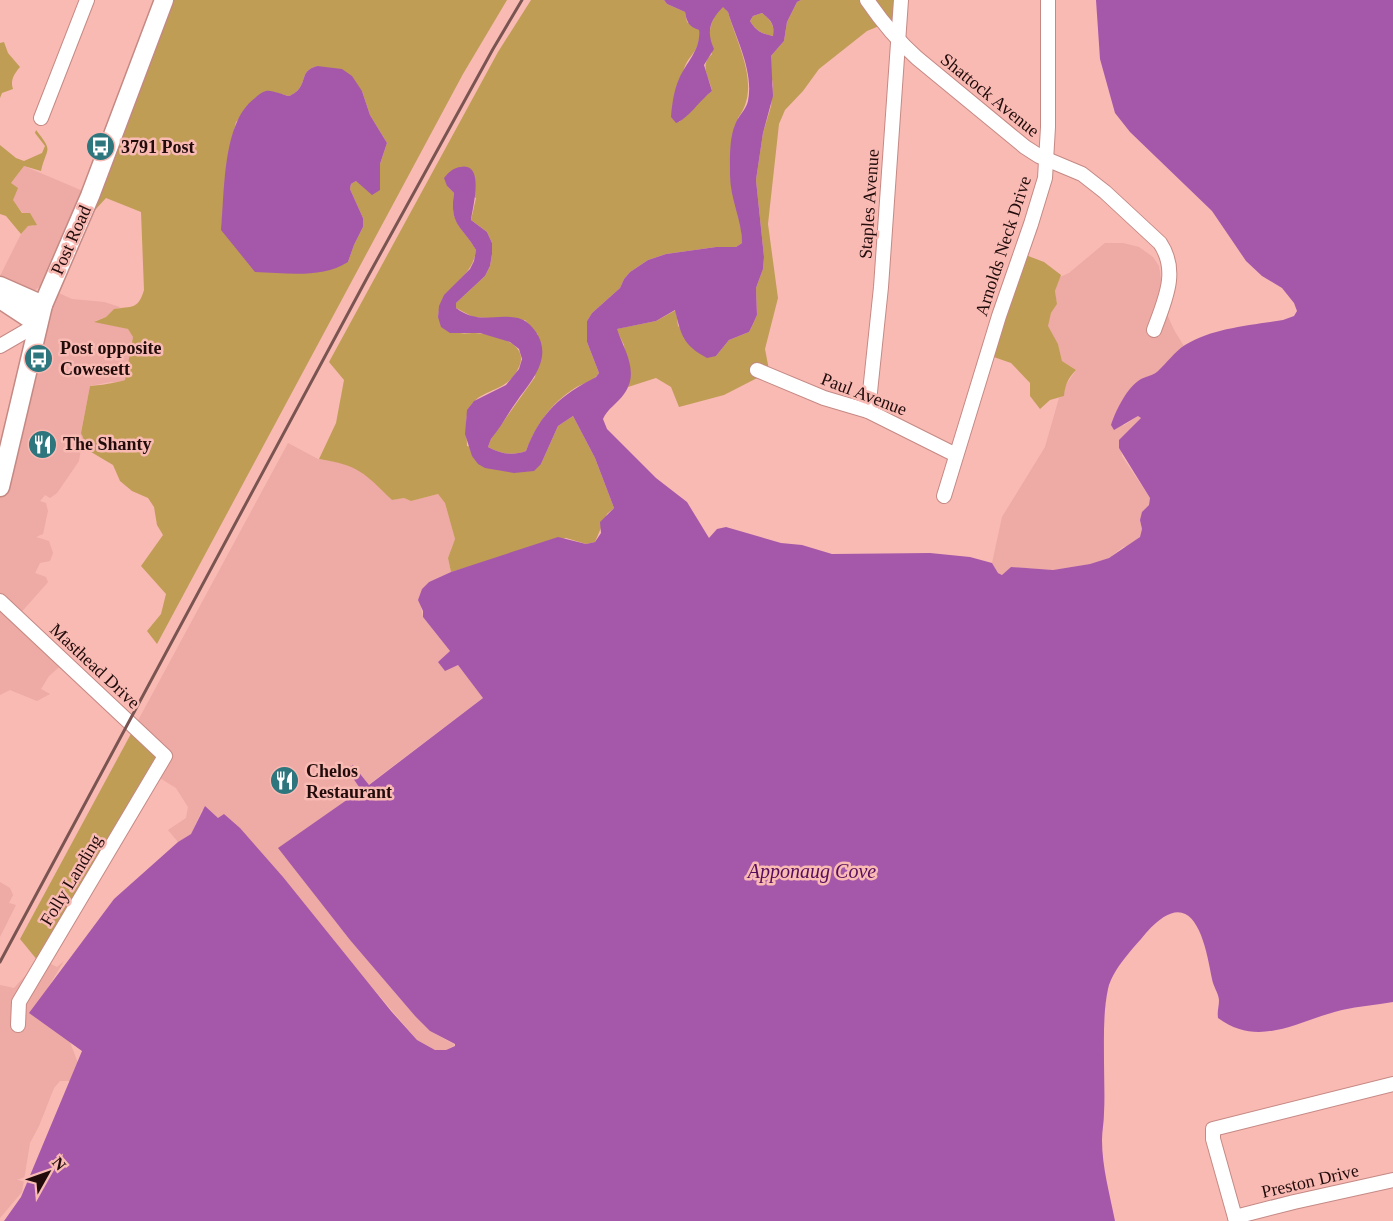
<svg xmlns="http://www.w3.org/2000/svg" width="1393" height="1221" viewBox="0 0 1393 1221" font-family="Georgia,serif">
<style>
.built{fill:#eeaaa4}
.green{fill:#bf9d55;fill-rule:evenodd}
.water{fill:#a558aa;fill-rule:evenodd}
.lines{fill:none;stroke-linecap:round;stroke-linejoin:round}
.minor-casing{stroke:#c58984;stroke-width:16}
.major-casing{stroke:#c58984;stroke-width:21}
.minor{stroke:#fff;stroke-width:14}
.major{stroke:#fff;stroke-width:18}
.rail{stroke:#7a5451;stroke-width:3}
.labels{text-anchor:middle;stroke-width:5;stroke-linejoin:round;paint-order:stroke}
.street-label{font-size:18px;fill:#210c0b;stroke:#f9bab4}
.poi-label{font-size:18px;font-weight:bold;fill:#210c0b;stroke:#f9bab4;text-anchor:start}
.water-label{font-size:20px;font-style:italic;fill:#570d5d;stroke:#f9bab4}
</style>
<rect width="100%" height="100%" fill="#f9bab4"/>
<g class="built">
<polygon points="24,166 90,194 52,278 35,290 23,293 0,285 0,276 21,234 28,226 34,226 12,200 11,183"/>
<polygon points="1105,243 1123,243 1139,247 1153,257 1159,266 1166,312 1174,330 1184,346 1159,370 1151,376 1142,378 1123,426 1138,416 1141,418 1120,440 1122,456 1150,498 1149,505 1140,520 1142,529 1140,537 1128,546 1123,547 1109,558 1090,564 1053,570 1011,567 1003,575 998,573 992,563 1002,517 1045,447 1059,398 1064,396 1064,388 1076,370 1062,361 1058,344 1047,326 1051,313 1057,304 1055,291 1060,277 1069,273"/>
<polygon points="50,289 72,299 104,302 120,307 122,307 114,309 106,317 95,321 128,329 133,337 125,381 121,383 111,382 90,386 81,432 83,437 79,461 57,493 50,498 45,495 40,501 46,503 48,511 43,534 36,537 49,541 53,553 50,561 40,563 35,573 46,577 48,582 18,616 64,663 49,676 41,689 50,694 37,701 10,690 0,695 0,487"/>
<polygon points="288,443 318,459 344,463 363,472 392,500 404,498 411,501 438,494 445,503 455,539 448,558 451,572 429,582 421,608 423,617 450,651 438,662 449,668 458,665 484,697 368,785 353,766 348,769 361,790 279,848 350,940 415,1016 430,1031 455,1045 446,1050 435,1050 417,1040 354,966 212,813 202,810 191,834 178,842 168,830 186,818 188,807 176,788 158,777 135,726"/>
<polygon points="0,882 10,888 13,895 9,903 16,905 0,937"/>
<polygon points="64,961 38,1004 36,1013 37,1019 68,1037 78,1063 70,1081 60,1081 54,1088 39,1126 30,1143 22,1192 0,1218 0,985 14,988 38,962 47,962 57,967"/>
</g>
<g class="green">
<path d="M165 0H507L463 74 157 644 147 631 161 614 166 594 141 566 163 535 157 525 154 507 148 498 132 491 120 481 113 465 86 449 81 450 83 437 81 433 90 386C96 386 121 382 125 380L133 337 128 329 94 322 106 317 114 309C132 306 138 310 144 290L141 212 106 198 75 232ZM317 66 362 91 370 115 387 143 380 164V190L356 181 351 184 350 189 363 218V227L354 245 348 262 221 230 229 153 236 122 268 91 289 96C290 96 298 91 298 90 307 80 300 71 317 66Z"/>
<path d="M531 0H664L667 4 685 12 687 22 699 30C701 52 690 52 684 69 680 81 680 108 679 122L702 99 712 91C709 76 699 66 712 54 708 35 708 21 723 6L728 12C737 45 762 86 738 118L742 243 736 247H716L666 254 648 260 630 272 624 279 620 288 592 313 587 321V342L599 373C594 381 583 383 575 388 551 403 536 425 526 451 513 456 501 454 488 447L491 439 535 377 538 335 525 320 473 317 456 308V303L485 276 490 266 492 254V243L487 232 471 220 476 198 447 186 454 193C449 224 462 226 476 250 473 280 440 286 438 317 444 321 453 332 460 333 464 334 470 333 474 333 494 334 532 343 518 369 507 393 477 389 469 409 464 418 467 435 467 446L541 464 558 426 573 416 595 458 614 508 607 514 595 542 586 544 566 538 451 572 448 558 455 539 445 503 438 494 411 501 404 498 392 500C364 473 359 465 319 459L336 423 344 380 329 362 498 52Z"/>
<polygon points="801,0 902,0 901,23 884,24 867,31 819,69 803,91 785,110 779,124 768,224 778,298 765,349 769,370 767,373 724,395 679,407 671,387 656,378 628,387 629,382 624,345 616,329 656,321 676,310 678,326 716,356 729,340 749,332 753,324 757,315 756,288 763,269 764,257 756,180 763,133 771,106 773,85 770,67 771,56 784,41 787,22 797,2"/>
<path d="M762 13C771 20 774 25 774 36 762 34 756 31 750 21L753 16Z"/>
<path d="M4 42 8 53 20 67C14 74 10 80 13 89L2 93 0 98V43Z"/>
<path d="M36 130C54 153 47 146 41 171L24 166 11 183 18 188 13 200 22 213H30L37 225 28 226 21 234 6 216 0 214V145L16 158 24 161 42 153 45 146 35 133Z"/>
<path d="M1023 254 1044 262 1061 275 1055 291 1057 304 1051 313 1048 326 1058 344 1062 361 1076 370C1068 378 1065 385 1064 396L1050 400 1040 409 1030 396V383L1011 363 988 355Z"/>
<polygon points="133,730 167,757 38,961 20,939"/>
</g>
<g class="water">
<path d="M664 0H801L797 2 787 22 784 41 771 56 773 96 763 133 756 180 764 257 763 269 756 288 757 315 753 324 749 332 729 340 716 356 707 358C683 345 681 335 675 310L656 321 617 329C624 350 640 372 624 394 618 403 607 409 603 419L607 429 656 478 687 502 709 538 717 529 726 527 781 543 802 545 832 554 930 553 970 557 992 563 998 573 1002 575 1011 567 1053 570 1090 564 1109 558 1140 537 1142 529 1140 520 1142 512 1149 505 1150 498 1119 448V440L1141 418 1138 416 1114 430 1111 425C1116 410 1127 387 1141 379 1147 376 1152 376 1158 371 1167 363 1174 352 1185 345 1212 328 1251 325 1283 320L1294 316 1297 311 1294 303 1282 288 1262 276 1246 261 1212 211 1130 132 1115 113 1100 59 1096 0H1393V1002C1376 1005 1359 1006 1342 1010 1299 1020 1260 1049 1218 1018 1217 1011 1219 1007 1219 1000 1218 992 1213 986 1212 979 1205 941 1193 880 1146 933 1133 949 1113 968 1108 989 1103 1012 1104 1039 1104 1062 1104 1079 1105 1096 1104 1113 1104 1122 1102 1131 1102 1140 1102 1167 1110 1195 1115 1221H4L21 1197 82 1051 29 1013 114 899 178 842 191 834 205 806 218 818 224 814 240 828 283 877 391 1011 417 1040 435 1050H446L455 1046V1044L430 1031 415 1016 350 940 278 848 361 790 347 769 353 765 369 785 483 698 458 665 445 671 438 662 450 651 423 617V611L418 600 422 589 429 582 451 572 558 537 586 544 595 542 601 533 600 522 614 508 595 458 573 416 558 426 541 464 534 471 514 473 485 468 478 464 472 456 465 434 467 410 474 401 506 385 519 369 522 359 519 349 510 342 480 333H450L441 327 438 317 439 306 444 295 470 269 474 261 476 250C462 226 449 225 454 193L447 186 444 178C448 173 453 168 460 167 486 161 472 209 471 220L487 232 492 243V254L490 266 485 276 456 303V308C479 325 494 313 518 318 526 320 531 325 536 332 553 358 532 380 517 401 508 413 501 427 491 439L488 447C501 454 513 456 526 451 540 413 561 395 596 377L599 373 587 342V321L592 313 620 288 624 279 630 272 648 260 666 254 716 247H736L742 243C742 220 730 199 730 175 730 160 729 139 735 125 738 116 746 110 748 101 754 71 736 39 728 12L723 7C710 20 706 32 714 49L704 65 712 91C701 99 687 120 676 123L671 117C672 104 674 90 679 79 687 61 701 50 699 30 688 26 687 22 685 12L667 4ZM762 13C771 20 775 25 773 36 762 34 756 31 750 21L753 16Z"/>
<path d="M317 66 342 69 352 76 362 91 370 115 387 143 380 164V190L372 195 356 181 351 184 350 189 363 218V227L354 245 348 262C321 279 286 273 255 272L221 230C225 192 222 122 255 98 258 95 262 92 266 91 273 90 282 95 289 96 290 96 298 91 298 90 307 80 300 71 317 66Z"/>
</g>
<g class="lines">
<defs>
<g id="minor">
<path d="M867 0C882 22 897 40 917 58L1025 147 1039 156 1082 174 1105 192 1160 243C1179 271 1165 300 1154 330"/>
<polyline points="41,118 87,0"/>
<polyline points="0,346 38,324"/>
<polyline points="757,370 824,398 868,411 956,455"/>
<polyline points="868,411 881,287 901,0"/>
<polyline points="944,496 999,316 1031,224 1045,178 1048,127 1048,0"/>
<polyline points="0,601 165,756 19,1002 18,1025"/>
<polyline points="1235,1217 1294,1202 1393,1180"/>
<polyline points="1236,1221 1213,1139 1213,1129 1393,1084"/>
</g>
<g id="major">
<polyline points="0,286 43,305"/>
<polyline points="0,299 38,324"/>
<polyline points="0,487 43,305 90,196 164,0"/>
</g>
</defs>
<use href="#minor" class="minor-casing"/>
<use href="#major" class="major-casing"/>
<use href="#minor" class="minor"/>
<use href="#major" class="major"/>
<polyline class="rail" points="0,962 367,278 493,49 522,0"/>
</g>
<defs>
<symbol id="bus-disc" viewBox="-11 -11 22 22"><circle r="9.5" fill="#2d767d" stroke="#f9bab4"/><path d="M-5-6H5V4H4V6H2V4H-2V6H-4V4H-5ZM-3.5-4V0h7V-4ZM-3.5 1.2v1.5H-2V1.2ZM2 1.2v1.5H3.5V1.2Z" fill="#fff"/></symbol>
<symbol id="restaurant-disc" viewBox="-11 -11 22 22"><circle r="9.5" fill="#2d767d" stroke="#f9bab4"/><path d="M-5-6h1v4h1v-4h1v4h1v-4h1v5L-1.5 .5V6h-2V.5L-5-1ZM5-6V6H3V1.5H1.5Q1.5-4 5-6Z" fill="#fff"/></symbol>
</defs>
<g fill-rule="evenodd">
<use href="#bus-disc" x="84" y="130" width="33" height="33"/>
<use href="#bus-disc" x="22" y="342" width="33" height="33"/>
<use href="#restaurant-disc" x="26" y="428" width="33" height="33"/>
<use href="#restaurant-disc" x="268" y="764" width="33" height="33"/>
</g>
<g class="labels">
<g class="street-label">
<text transform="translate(990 95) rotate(39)" y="6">Shattock Avenue</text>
<text transform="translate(869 204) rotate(-86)" y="6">Staples Avenue</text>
<text transform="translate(71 240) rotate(-66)" y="6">Post Road</text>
<text transform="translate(1003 246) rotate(-72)" y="6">Arnolds Neck Drive</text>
<text transform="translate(864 394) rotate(21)" y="6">Paul Avenue</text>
<text transform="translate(95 666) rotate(43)" y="6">Masthead Drive</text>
<text transform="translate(71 880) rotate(-59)" y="6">Folly Landing</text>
<text transform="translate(1310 1181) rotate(-13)" y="6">Preston Drive</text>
</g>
<g class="poi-label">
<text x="121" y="153">3791 Post</text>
<text x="60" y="354">Post opposite<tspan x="60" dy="21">Cowesett</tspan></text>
<text x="63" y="450">The Shanty</text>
<text x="306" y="777">Chelos<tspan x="306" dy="21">Restaurant</tspan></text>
</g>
<g class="water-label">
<text x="812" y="878">Apponaug Cove</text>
</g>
</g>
<g transform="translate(48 1173) rotate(50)" stroke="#f9bab4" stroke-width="4.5" paint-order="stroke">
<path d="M0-4.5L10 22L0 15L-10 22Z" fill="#210c0b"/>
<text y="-9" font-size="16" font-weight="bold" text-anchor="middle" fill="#210c0b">N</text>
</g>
</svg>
